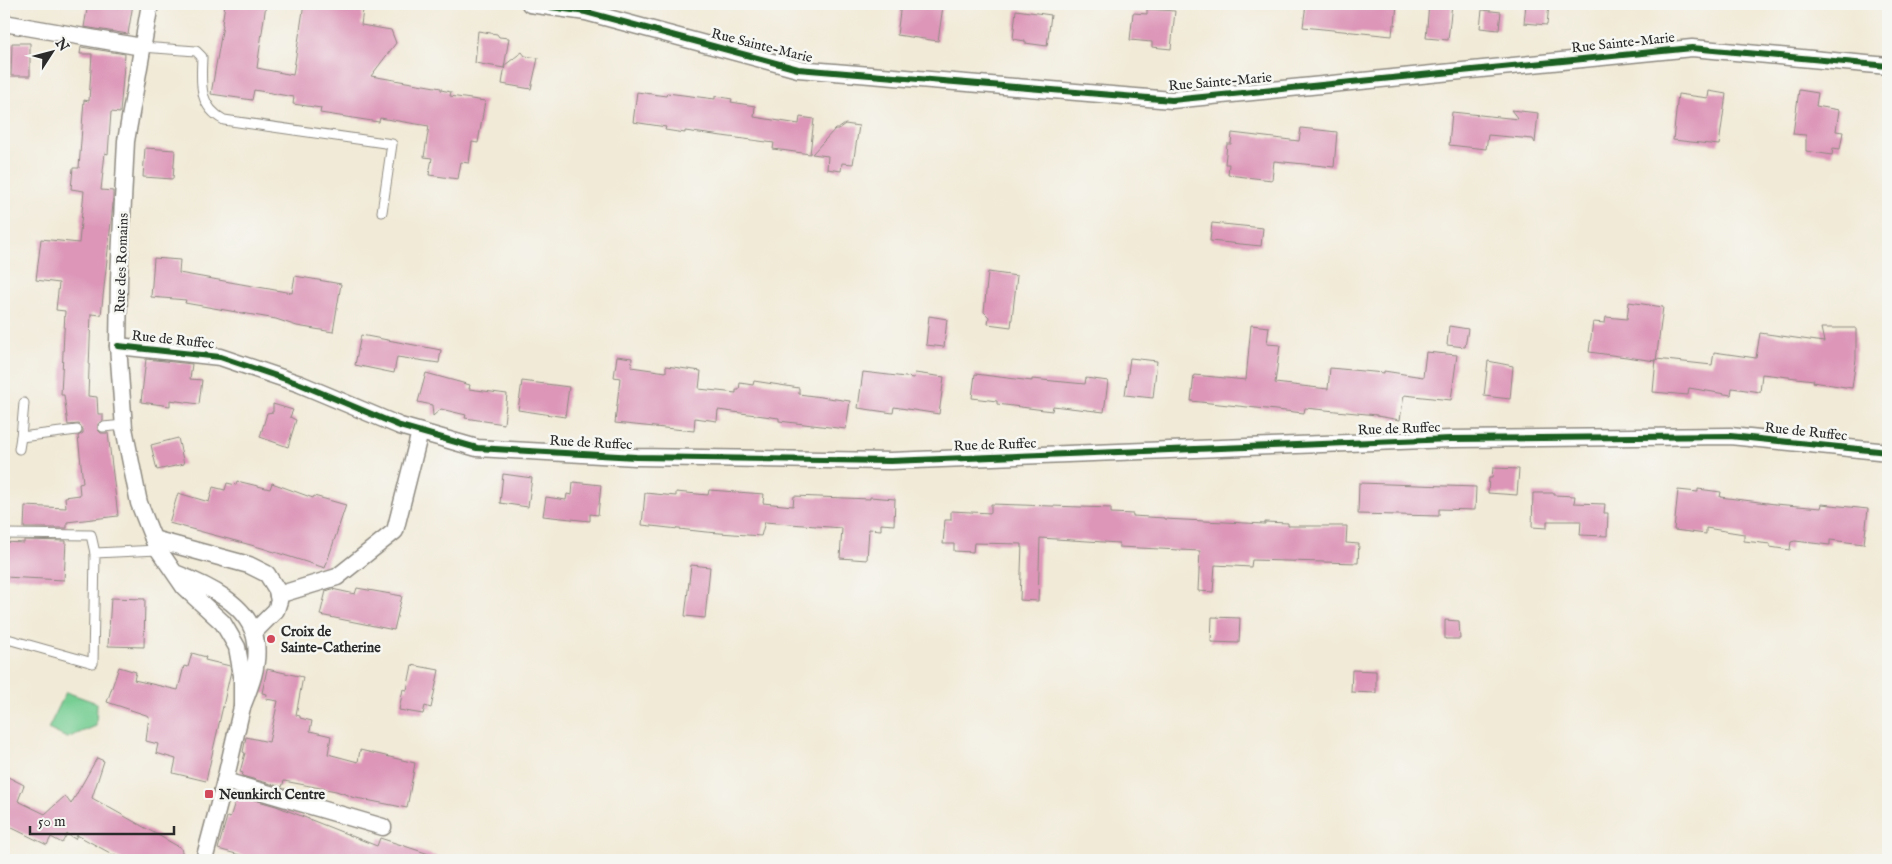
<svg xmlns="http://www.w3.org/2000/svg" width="1892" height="864" viewBox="0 0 1892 864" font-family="'IM FELL English',serif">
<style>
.green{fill:#76ce93;stroke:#507c5f}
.building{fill:#dd96b8}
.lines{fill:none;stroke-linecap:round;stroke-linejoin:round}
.service-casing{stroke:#8e8a81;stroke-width:11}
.minor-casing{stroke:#8e8a81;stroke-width:19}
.service{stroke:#fff;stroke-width:9}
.minor{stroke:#fff;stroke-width:16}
.cycleway-casing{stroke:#f6f6f2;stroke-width:9}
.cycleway{stroke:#1b5e20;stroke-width:6}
.poi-dot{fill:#d1495b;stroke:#f6f6f2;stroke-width:2}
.labels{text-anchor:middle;stroke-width:5;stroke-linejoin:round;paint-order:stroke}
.street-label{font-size:14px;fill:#2b2b2b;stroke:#f6f6f2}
.poi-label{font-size:14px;font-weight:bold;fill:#2b2b2b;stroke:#f6f6f2;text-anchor:start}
</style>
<rect width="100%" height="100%" fill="#f6f6f2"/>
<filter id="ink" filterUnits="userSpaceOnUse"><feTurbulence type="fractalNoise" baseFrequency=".02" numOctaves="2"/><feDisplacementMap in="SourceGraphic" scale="10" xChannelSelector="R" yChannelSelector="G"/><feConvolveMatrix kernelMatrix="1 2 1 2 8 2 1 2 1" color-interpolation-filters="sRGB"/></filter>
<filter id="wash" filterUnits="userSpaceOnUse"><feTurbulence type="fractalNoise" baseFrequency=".0096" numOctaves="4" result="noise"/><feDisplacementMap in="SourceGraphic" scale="20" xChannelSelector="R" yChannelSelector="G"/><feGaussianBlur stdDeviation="1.12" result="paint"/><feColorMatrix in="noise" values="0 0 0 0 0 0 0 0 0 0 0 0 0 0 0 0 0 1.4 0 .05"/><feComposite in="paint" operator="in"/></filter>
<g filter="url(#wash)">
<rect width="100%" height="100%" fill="#f1ead7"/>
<polygon class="green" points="66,692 97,703 96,726 67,738 48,729"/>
<g id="blocks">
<g class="building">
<polygon points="88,4 133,4 128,34 84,27"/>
<polygon points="225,4 266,4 257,68 293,75 304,4 324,4 363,10 361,25 391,30 396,43 371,76 441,88 441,90 451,92 450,96 485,101 478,143 472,142 469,163 461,162 458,179 429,175 432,158 424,157 429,126 380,118 379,122 320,113 321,108 293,104 294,97 254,90 252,100 211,94 223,25 222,24"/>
<polygon points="901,4 943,6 938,41 897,35"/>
<polygon points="1306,4 1397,4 1395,25 1393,25 1392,36 1303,27"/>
<polygon points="1429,4 1452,4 1448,40 1426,38"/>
<polygon points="1526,4 1549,4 1547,25 1524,23"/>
<polygon points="1147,9 1175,11 1171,49 1152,47 1152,42 1130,40 1133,13 1147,14"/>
<polygon points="1016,10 1051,15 1047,46 1025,43 1025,41 1013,39"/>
<polygon points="1482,10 1501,12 1499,30 1480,28"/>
<polygon points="478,31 497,34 499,37 509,38 504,68 475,63"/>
<polygon points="12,43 30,43 30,76 11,76"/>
<polygon points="81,47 125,54 120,113 111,112 108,154 105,153 101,190 113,191 113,204 101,315 91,314 88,396 97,397 98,414 103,414 103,421 98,424 98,430 101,433 108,433 118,516 67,522 67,528 24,528 25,506 66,508 65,497 80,495 79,484 83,483 78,436 83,433 83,429 79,424 68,425 64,395 61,395 65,311 56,310 59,283 36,280 41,239 79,243 84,191 71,189 73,168 79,168 84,100 89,101 92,54 80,54"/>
<polygon points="522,52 525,56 538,58 531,89 502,84 505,65"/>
<polygon points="1799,90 1818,93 1816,106 1839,110 1836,131 1843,132 1840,149 1833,148 1832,155 1806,151 1806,135 1793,134"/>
<polygon points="1709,91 1726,94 1719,145 1673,140 1678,94 1708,98"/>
<polygon points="637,92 666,96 667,93 715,99 715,96 732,99 731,102 755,106 754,117 799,124 800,117 814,119 810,154 773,149 774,143 685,131 685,133 665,130 666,127 633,122"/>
<polygon points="1511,110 1538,113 1535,143 1533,139 1488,135 1486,149 1449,145 1452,112 1518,119"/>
<polygon points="845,124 859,126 853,164 842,163 841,171 827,169 828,156 812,154 835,129 838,129"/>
<polygon points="1301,128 1337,132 1334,167 1274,161 1272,180 1228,175 1229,164 1225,164 1227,144 1231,144 1232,133 1299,141"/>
<polygon points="145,148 175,150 173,179 143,177"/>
<polygon points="1212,223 1263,228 1261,246 1210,241"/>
<polygon points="154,258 180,260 179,273 292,293 295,276 341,284 333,332 297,326 276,319 185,303 186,300 151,297"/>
<polygon points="988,272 1017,276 1011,327 988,324 989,317 984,312"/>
<polygon points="1629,302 1663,307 1656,361 1589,352 1593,322 1605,323 1606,317 1627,319"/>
<polygon points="929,316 947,319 944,347 926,345"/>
<polygon points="1251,325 1269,327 1267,344 1280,345 1275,383 1328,389 1330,368 1384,373 1384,371 1423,377 1426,352 1457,355 1451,400 1404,395 1400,420 1377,416 1377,415 1305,408 1304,413 1191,401 1194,375 1246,380"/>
<polygon points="1449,326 1468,329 1465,347 1447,345"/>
<polygon points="1821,328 1856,328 1856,359 1852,388 1813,382 1814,380 1762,374 1760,392 1732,388 1731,395 1689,388 1688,395 1653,392 1656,359 1712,365 1714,352 1756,358 1760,333 1824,342"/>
<polygon points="361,335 441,350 439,363 397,357 394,373 355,365"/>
<polygon points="617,356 632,358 631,367 666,372 666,366 701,371 699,389 736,393 736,390 739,390 740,383 753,385 754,381 799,388 799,394 850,401 846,429 779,421 779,418 718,410 717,421 695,418 694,431 615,423 620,378 614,377"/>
<polygon points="1130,358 1157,361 1153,398 1125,395"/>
<polygon points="146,359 192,364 190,379 202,380 199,404 170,400 170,406 141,402"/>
<polygon points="1488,361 1513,366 1510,399 1484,396"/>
<polygon points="863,372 914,378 915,373 944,377 939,414 894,407 893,413 858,408"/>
<polygon points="426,373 470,385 469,389 507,394 504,424 465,418 466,415 441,409 433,416 432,405 418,402"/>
<polygon points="975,374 1032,381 1032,379 1085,384 1086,378 1108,381 1104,412 1053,406 1052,411 997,404 997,401 972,398"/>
<polygon points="522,381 569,387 565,417 518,410"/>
<polygon points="273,404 293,410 290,417 296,420 288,447 260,437 267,413 273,412"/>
<polygon points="178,438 184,464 157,470 151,445"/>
<polygon points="1493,468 1519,469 1517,495 1488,493 1489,478 1492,478"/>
<polygon points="503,474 532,478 528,507 500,503"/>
<polygon points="237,481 270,489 272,483 313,498 314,496 346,505 325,568 262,548 169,523 178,493 209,502 213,487 225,490 227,483 236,485"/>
<polygon points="573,482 601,485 598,515 590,514 590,521 543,516 546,497 566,500 567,494 572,495"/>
<polygon points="1359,483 1476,487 1475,510 1439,509 1439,516 1358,514"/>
<polygon points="1698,489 1721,492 1720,497 1775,504 1821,508 1822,504 1868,509 1864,544 1830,540 1830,545 1795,541 1791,542 1790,550 1770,547 1770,544 1744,541 1744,534 1706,528 1706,534 1674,530 1678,490 1698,492"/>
<polygon points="709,490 764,494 763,503 793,506 794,496 870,499 870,497 895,499 894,525 881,524 881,530 869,529 867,560 840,558 842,528 765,522 761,536 706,532 642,525 645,493 676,496 676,492 708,495"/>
<polygon points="1533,493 1554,493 1554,495 1575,496 1574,503 1605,504 1604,513 1608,513 1607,536 1580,535 1581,521 1547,521 1547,528 1532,527"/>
<polygon points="991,504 1111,508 1111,513 1133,514 1133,516 1164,518 1164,519 1265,524 1265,522 1288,523 1288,526 1347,526 1346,543 1359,544 1358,563 1252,560 1251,567 1215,565 1213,592 1198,591 1200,551 1119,547 1119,543 1040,538 1038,601 1020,600 1022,544 974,543 973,552 954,551 954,544 943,544 945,520 951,520 951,511 991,513"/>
<polygon points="24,540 66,541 64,580 4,577 4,542 24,543"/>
<polygon points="691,565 710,567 705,618 685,616"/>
<polygon points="357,588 402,596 394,630 320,615 326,591 332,589 355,594"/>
<polygon points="111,598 145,599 144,647 108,646"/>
<polygon points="1212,617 1240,618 1239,643 1211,642"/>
<polygon points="1445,620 1459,621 1460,639 1445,639"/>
<polygon points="192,653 206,657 205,660 230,666 231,671 206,781 173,773 176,759 156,753 158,744 146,741 149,716 107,702 119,667 136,672 134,680 178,690 184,666 188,667"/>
<polygon points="412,665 439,670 431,708 425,706 423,714 399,710 403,689 407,690"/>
<polygon points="267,669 303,677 296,715 300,716 300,718 312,721 310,731 331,736 328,754 358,762 360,750 415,763 407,808 351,797 351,796 336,791 284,781 282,787 242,776 243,773 240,772 245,753 243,752 246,737 269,742 278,701 266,699 267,694 262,693"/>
<polygon points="1352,670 1376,671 1376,693 1351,692"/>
<polygon points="97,758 104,761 92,798 181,848 184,860 123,860 77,835 75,839 67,834 62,843 51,837 47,845 8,826 4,834 4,775 24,785 18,801 45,814 65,796 71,804"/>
<polygon points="237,795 276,806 377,846 380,838 438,857 437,860 258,860 218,849 227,817 230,818"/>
</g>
</g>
</g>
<g filter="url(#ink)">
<use href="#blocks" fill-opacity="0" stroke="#8e8a81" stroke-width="1"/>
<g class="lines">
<defs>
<g id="service">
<path d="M142 47 196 51 202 57C201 83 198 106 224 120L392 144 382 212"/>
<polyline points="24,403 21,437 77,430"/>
<polyline points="103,427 124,425"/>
<polyline points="19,449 21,437"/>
<polyline points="4,534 91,535 95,553"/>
<polyline points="4,638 93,663 95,553 158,550"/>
</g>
<g id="minor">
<path d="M150 4 126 141 119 279 118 346 124 428 139 503 156 546 184 587 223 623 237 647 242 675V707C250 687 259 665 256 643 252 605 206 585 175 573"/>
<polyline points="530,4 586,12 798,69 1172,100 1692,48 1888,66"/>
<polyline points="4,23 142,47"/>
<polyline points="118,346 220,357 300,384 400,426 477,448 636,457 891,461 1451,439 1730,436 1888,452"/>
<polyline points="153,539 249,565 267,574 277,590 279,601 276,610 254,632"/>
<polyline points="278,595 337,577 395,531 420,432"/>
<polyline points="225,781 383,827"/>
<polyline points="204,860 225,781 242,707"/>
</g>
</defs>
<use href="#service" class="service-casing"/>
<use href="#minor" class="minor-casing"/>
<use href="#service" class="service"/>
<use href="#minor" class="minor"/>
<defs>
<g id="cycleway">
<polyline points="530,4 586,12 798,69 1172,100 1692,48 1888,66"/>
<polyline points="118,346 220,357 300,384 400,426 477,448 636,457 891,461 1451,439 1730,436 1888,452"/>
</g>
</defs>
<use href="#cycleway" class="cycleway-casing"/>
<use href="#cycleway" class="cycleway"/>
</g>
</g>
<g class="poi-dot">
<circle cx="271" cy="639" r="5"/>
<rect x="204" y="789" width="10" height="10" rx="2.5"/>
</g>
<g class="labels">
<g class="street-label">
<text transform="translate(1623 42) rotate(-6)" y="5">Rue Sainte-Marie</text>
<text transform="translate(762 45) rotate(14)" y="5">Rue Sainte-Marie</text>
<text transform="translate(1220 81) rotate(-5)" y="5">Rue Sainte-Marie</text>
<text transform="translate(121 263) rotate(-88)" y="5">Rue des Romains</text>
<text transform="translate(173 339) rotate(6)" y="5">Rue de Ruffec</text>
<text transform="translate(1399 428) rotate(-2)" y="5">Rue de Ruffec</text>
<text transform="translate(1806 431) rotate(6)" y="5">Rue de Ruffec</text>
<text transform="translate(591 442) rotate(3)" y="5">Rue de Ruffec</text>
<text transform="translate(995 444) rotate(-2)" y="5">Rue de Ruffec</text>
</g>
<g class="poi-label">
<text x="281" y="636">Croix de<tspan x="281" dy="16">Sainte-Catherine</tspan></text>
<text x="219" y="799">Neunkirch Centre</text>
</g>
</g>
<rect width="1892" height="864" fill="none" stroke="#f6f6f2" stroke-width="20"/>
<g transform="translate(52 52) rotate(54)" stroke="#f6f6f2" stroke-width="4" paint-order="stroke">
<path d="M0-4L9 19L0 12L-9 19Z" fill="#2b2b2b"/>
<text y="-8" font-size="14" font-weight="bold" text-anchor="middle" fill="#2b2b2b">N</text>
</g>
<path d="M30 826v8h144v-8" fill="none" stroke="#2b2b2b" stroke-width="2.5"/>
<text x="38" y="826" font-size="15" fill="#2b2b2b" stroke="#f6f6f2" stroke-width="4" paint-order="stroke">50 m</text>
</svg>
